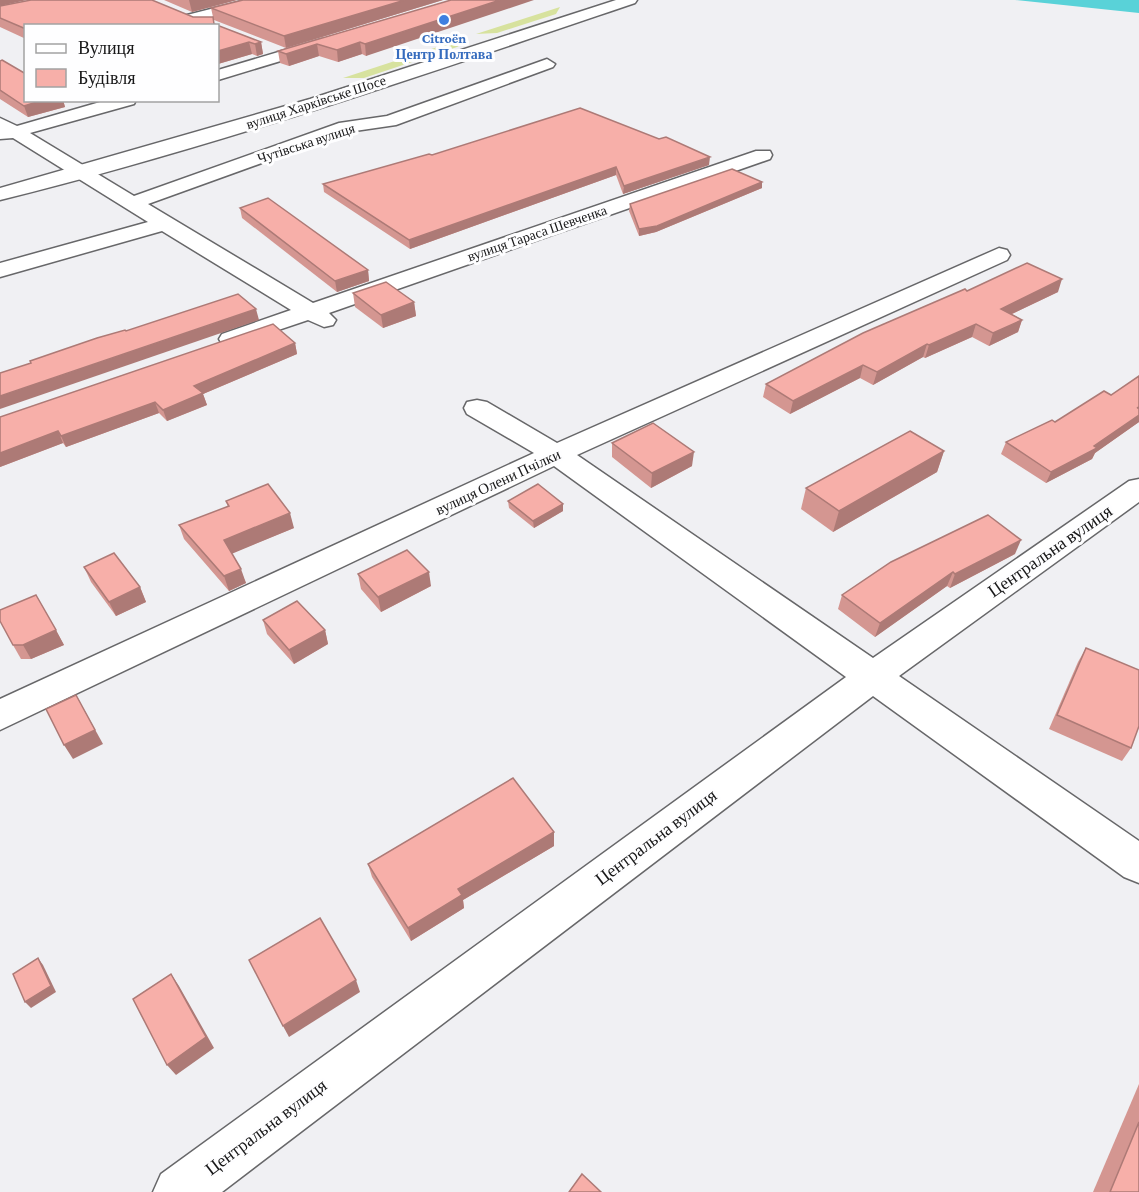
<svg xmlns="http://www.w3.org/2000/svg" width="1139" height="1192" viewBox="0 0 1139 1192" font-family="'Crimson Pro',serif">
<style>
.green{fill:#d7e29e}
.water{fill:#59d2d8}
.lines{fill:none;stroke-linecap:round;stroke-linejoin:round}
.minor-casing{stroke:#676769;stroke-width:3}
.highway-casing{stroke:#676769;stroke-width:3}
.minor{fill:#fff;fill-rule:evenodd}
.highway{fill:#fff;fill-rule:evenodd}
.wall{fill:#d49691}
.shaded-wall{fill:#ad7a76}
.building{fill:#f7afa9;stroke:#ad7a76;stroke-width:1.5}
.shop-dot{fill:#3f7fe0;stroke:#fefeff;stroke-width:2}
.labels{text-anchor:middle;stroke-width:6;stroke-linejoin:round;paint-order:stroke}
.far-shop-label{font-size:14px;font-weight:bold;fill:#366cbe;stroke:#fefeff}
.far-street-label{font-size:14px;fill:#181819;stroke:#fefeff}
.street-label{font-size:15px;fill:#181819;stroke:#fefeff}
.near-street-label{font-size:18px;fill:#181819;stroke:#fefeff}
</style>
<rect width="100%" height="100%" fill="#f0f0f3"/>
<g class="green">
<polygon points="560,7 556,14 497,33 476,34"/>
<polygon points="468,37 466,42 457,47 364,78 343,78"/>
</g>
<polygon class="water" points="1015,0 1139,0 1139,13"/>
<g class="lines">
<defs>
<g id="minor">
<polygon points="246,0 269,0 267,3 192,22 185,18 187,15"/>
<polygon points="322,39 327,41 330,44 327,47 218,80 218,70"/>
<polygon points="547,59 555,64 553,67 396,125 348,132 148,204 313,303 756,151 770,151 772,155 770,159 329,313 336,320 333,325 324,327 308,320 231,346 222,344 219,339 222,334 291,310 162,231 0,277 0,263 148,222 13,138 0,139 0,118 17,126 107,100 136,100 134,104 30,133 134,196 339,123 387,116"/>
<polygon points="999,248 1007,250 1010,255 1007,260 577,455 873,658 1129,481 1139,479 1139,502 899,676 1139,841 1139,883 1124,877 873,696 222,1192 153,1192 161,1174 846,677 554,466 0,730 0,699 534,453 467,414 464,408 467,402 477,400 487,402 557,443"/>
</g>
<path id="highway" d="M616 0H637L635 3C426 74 215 147 0 200V188L310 99Z"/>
</defs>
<use href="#minor" class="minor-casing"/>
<use href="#highway" class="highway-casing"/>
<use href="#minor" class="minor"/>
<use href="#highway" class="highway"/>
</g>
<g class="wall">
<polygon points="164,0 237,0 192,12"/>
<polygon points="243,0 443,0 286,48 214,20 214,24 261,42 263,54 257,56 252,54 218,64 218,26 26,26 26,39 0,27 0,6 193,17 213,17 211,8"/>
<polygon points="451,0 366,56 362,54 338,62 319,56 289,66 280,63 278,51"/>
<polygon points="0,61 26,100 63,100 65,107 28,117 0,99"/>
<polygon points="432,155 709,165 623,194 616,175 410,249 324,192 323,184"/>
<polygon points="762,182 762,188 656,232 639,236 629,211 630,204"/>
<polygon points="240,208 368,270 369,281 337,292 242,218"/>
<polygon points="967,291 1058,292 1012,314 1022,320 1018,332 989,346 972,337 925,358 923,357 873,385 860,378 790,414 763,397 766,384"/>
<polygon points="353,293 414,302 416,316 383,328 355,307"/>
<polygon points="295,343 297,354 203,394 207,405 167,421 159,413 66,447 63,443 0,467 0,417"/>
<polygon points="1055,422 1139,422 1095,453 1092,459 1046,483 1001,454 1006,442"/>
<polygon points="612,443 692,466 651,488 612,457"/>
<polygon points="944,451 937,472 833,532 801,509 806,488"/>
<polygon points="226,501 294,528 232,553 246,583 229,591 184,539 179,525 228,507"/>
<polygon points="508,501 563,504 563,511 534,528 509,508"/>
<polygon points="1015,554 950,588 947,586 875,637 838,609 842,595"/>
<polygon points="84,567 140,587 146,602 116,616 91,582"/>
<polygon points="358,574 431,586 381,612 361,589"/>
<polygon points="36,595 64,645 31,659 21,659 13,645"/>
<polygon points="263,620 325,630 328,644 294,664 267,634"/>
<polygon points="1086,648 1131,748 1122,761 1049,729 1078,662"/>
<polygon points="554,846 463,900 464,908 411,941 372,877 368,864"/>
<polygon points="1139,1084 1139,1192 1093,1192"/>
</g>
<g class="shaded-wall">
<polygon points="0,0 27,0 0,6"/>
<polygon points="189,0 237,0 192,12"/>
<polygon points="405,0 443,0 286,48 284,36"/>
<polygon points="500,0 534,0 366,56 365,44"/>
<polygon points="249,42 252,54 218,64 218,51"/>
<polygon points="261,42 263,54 257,56 255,44"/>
<polygon points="360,42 362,54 338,62 337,50"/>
<polygon points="317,44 319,56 289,66 286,54"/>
<polygon points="43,100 63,100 65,107 28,117 24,106"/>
<polygon points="710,157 709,165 623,194 624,186"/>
<polygon points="616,167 616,175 410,249 409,240"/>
<polygon points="762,182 762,188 656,232 639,236 639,229"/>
<polygon points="368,270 369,281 337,292 335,281"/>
<polygon points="1062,279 1058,292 997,321 1001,309"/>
<polygon points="414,302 416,316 383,328 381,315"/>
<polygon points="256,309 259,320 0,409 0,396"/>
<polygon points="1022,320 1018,332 989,346 993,333"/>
<polygon points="976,324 972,337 925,358 929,345"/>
<polygon points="295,343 297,354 203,394 207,405 167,421 163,410 194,386"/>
<polygon points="927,344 923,357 873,385 877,372"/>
<polygon points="863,365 860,378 790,414 793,401"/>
<polygon points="155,402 159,413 66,447 61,436"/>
<polygon points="1139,415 1139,422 1095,453 1092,459 1046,483 1051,472 1094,446"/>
<polygon points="58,431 63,443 0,467 0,453"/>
<polygon points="944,451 937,472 833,532 839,511"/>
<polygon points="694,452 692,466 651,488 652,473"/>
<polygon points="563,504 563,511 534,528 533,521"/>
<polygon points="290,513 294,528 229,555 224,540"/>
<polygon points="1021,540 1015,554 950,588 955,574"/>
<polygon points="241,569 246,583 229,591 224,576"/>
<polygon points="429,572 431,586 381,612 378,597"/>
<polygon points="953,572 947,586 875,637 880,623"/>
<polygon points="140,587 146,602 116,616 109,602"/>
<polygon points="56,630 64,645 31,659 23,645"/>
<polygon points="325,630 328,644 294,664 289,650"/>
<polygon points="76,695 103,744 73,759 64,745"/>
<polygon points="554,832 554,846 463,900 464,908 411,941 408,928 458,889"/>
<polygon points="38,958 43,965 56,992 31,1008 25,1002"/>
<polygon points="171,974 179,986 214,1048 176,1075 167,1065"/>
<polygon points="356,980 360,992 289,1037 283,1026"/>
</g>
<g class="building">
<polygon points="31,0 152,0 193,17 213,17 214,24 261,42 255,44 249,42 218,51 218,26 26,26 26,29 0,18 0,6"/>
<polygon points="243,0 405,0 284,36 211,8"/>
<polygon points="451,0 500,0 365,44 360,42 337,50 317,44 286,54 278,51"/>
<polygon points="2,60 26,74 26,100 43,100 24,106 0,90 0,61"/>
<polygon points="580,108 659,139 666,137 710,157 624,186 616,167 409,240 323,184 429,154 432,155"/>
<polygon points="732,169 762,182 657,226 639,229 630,204"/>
<polygon points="268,198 368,270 335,281 240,208"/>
<polygon points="1027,263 1062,279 1001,309 1022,320 993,333 976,324 929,345 927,344 877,372 863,365 793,401 766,384 863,333 965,289 967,291"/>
<polygon points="386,282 414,302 381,315 353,293"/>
<polygon points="238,294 256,309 0,396 0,373 31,363 30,361 97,338 125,330 126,331"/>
<polygon points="273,324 295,343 194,386 203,393 163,410 155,402 61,436 58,431 0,453 0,417"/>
<polygon points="1139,376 1139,407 1137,408 1139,408 1139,415 1094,446 1097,448 1051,472 1006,442 1052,420 1055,422 1104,391 1111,395"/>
<polygon points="653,423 694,452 652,473 612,443"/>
<polygon points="910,431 944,451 839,511 806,488"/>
<polygon points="268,484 290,513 224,540 241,569 224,576 179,525 229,506 226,501"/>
<polygon points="538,484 563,504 533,521 508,501"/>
<polygon points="988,515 1021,540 955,574 953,572 880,623 842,595 891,562"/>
<polygon points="407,550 429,572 378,597 358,574"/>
<polygon points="114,553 140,587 109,602 84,567"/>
<polygon points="36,595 56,630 23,645 13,645 0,621 0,610"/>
<polygon points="297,601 325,630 289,650 263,620"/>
<polygon points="1086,648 1139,670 1139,726 1131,748 1057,715"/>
<polygon points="76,695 95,730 64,745 46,709"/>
<polygon points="513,778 554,832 458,889 462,895 408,928 368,864"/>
<polygon points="320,918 356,980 283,1026 249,960"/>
<polygon points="38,958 51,986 25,1002 13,974"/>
<polygon points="171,974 206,1037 167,1065 133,999"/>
<polygon points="1139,1122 1139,1192 1110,1192"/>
<polygon points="582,1174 601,1192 569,1192"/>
</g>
<circle class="shop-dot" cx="444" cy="20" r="6"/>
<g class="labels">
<g class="far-shop-label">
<text x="444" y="43">Citroën<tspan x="444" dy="16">Центр Полтава</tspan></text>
</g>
<g class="far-street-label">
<text transform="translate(316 102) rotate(-18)" y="5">вулиця Харківське Шосе</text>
<text transform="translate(306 143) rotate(-18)" y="5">Чутівська вулиця</text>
<text transform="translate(537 233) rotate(-19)" y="5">вулиця Тараса Шевченка</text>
</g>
<g class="street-label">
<text transform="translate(498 482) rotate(-25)" y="5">вулиця Олени Пчілки</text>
</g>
<g class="near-street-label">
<text transform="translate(1050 551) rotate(-35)" y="6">Центральна вулиця</text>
<text transform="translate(656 837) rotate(-37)" y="6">Центральна вулиця</text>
<text transform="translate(266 1127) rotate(-37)" y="6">Центральна вулиця</text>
</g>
</g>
<rect x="24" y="24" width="195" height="78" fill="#fefeff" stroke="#a2a2a3" stroke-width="1.5"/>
<rect x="36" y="44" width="30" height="9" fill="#ffffff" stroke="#a2a2a3" stroke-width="1.5"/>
<text x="78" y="54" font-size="18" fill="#181819">Вулиця</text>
<rect x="36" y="69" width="30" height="18" fill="#f7afa9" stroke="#a2a2a3" stroke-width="1.5"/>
<text x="78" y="84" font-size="18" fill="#181819">Будівля</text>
</svg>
